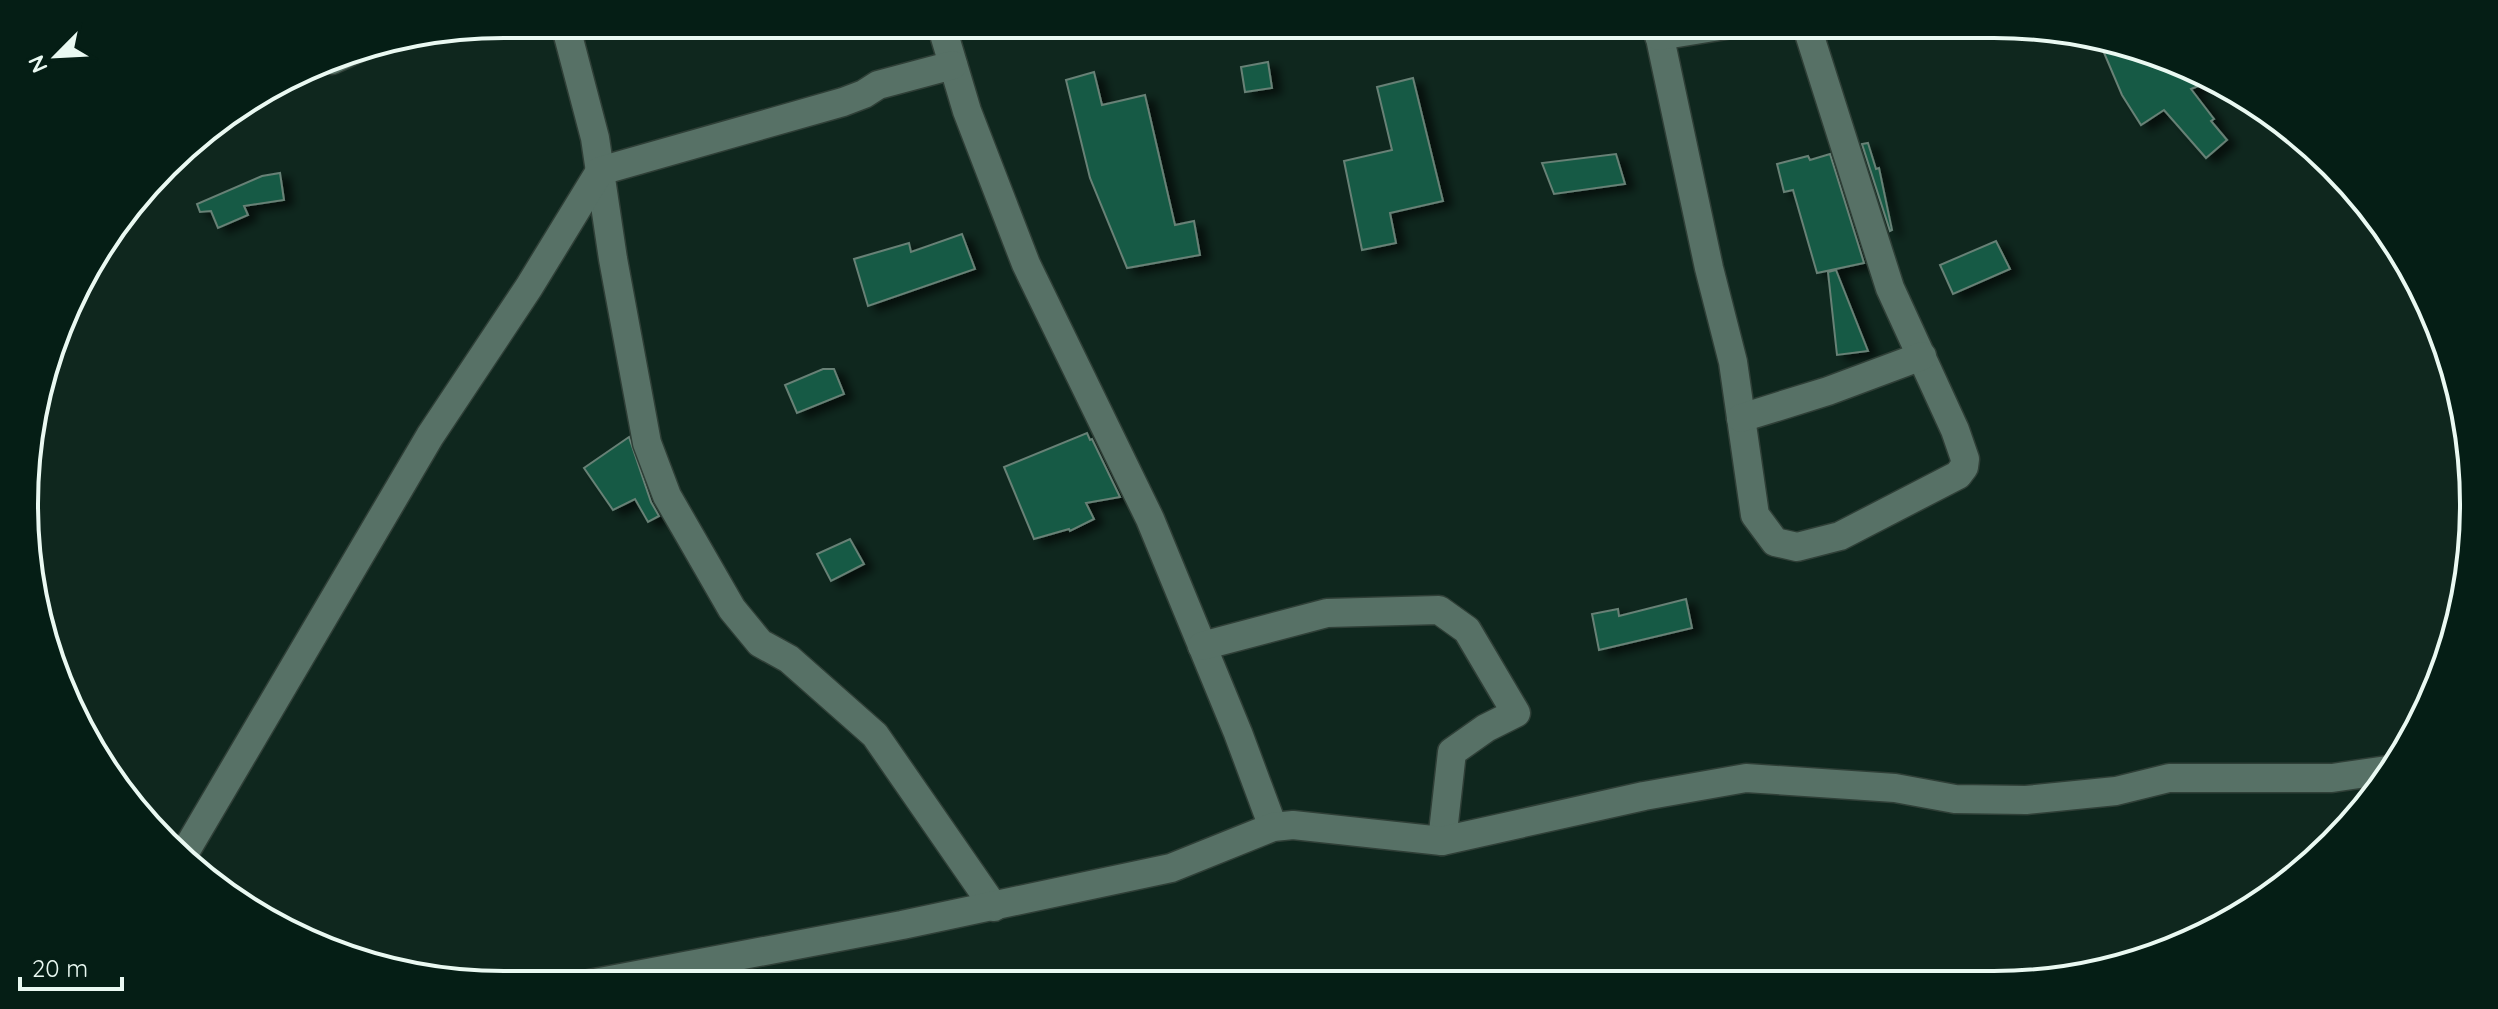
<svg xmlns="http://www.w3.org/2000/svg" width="2498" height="1009" viewBox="0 0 2498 1009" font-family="Quicksand,sans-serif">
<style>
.building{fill:#175a44;stroke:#678176;stroke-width:2;filter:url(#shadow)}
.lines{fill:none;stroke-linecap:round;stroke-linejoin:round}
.street-casing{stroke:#2f3f37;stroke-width:31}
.street{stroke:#577166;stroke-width:28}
.rim{fill:none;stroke:#eaf9f2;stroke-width:4}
</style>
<defs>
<filter id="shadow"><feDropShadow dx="9" dy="5" stdDeviation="4" flood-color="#0009"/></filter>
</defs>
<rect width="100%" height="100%" fill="#0f271e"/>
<g class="building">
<polygon points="2099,41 2148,49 2206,83 2191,89 2214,119 2211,121 2227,140 2206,158 2164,110 2141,125 2122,95"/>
<polygon points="1268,62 1272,88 1245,92 1241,67"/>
<polygon points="1094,72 1102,105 1145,95 1175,225 1194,221 1200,255 1127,268 1090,178 1066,80"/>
<polygon points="1413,78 1443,201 1390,213 1396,243 1362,250 1344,161 1392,150 1377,87"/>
<polygon points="1868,143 1876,169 1879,168 1892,230 1890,231 1862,144"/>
<polygon points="1616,154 1625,184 1554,194 1542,163"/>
<polygon points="1830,154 1864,263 1817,273 1793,190 1784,192 1777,164 1808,156 1810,160"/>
<polygon points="280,173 284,200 244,206 248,215 218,228 211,211 200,212 197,204 262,176"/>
<polygon points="962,234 975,269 868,306 854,259 909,243 911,252"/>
<polygon points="1996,241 2010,269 1953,294 1940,265"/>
<polygon points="1836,270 1868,351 1837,355 1828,272"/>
<polygon points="823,369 834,369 844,394 797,413 785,385"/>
<polygon points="1087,433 1090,440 1092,439 1120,497 1086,503 1094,519 1070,531 1069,529 1034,539 1004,467"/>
<polygon points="629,437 651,502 659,516 648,522 635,499 613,510 584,468"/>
<polygon points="850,539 864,564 831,581 817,554"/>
<polygon points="1686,599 1692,628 1599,650 1592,614 1618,609 1619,616"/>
</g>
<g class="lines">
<defs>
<g id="street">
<polyline points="565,24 595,138 613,259 647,443 667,496 732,609 760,643 789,659 875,735 994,907"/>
<polyline points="941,24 967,111 1026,264 1150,519 1238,733 1273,827"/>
<polyline points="1657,24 1709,268 1733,362 1755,515 1775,542 1797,547 1840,536 1958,475 1964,467 1965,459 1955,430 1890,288 1806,24"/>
<polyline points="1659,36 1732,24"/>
<polyline points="332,60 358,48"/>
<polyline points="1741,418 1828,391 1922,356"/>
<polyline points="1202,646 1327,613 1439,610 1467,630 1516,713 1486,728 1452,752 1442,841"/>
<polyline points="184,854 430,436 529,287 600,171 843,102 864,94 878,85 953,65"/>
<polyline points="584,985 902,925 1171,868 1273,827 1293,825 1442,841 1644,796 1746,778 1895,788 1955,799 2026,800 2116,791 2169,778 2332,778 2394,769"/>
</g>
</defs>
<use href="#street" class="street-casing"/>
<use href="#street" class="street"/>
</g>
<path d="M0 0H2498V1009H0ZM504 38H1994A466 466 0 0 1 2460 504V505A466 466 0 0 1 1994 971H504A466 466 0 0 1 38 505V504A466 466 0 0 1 504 38Z" fill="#051e15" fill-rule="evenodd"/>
<path class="rim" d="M504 38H1994A466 466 0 0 1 2460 504V505A466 466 0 0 1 1994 971H504A466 466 0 0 1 38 505V504A466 466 0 0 1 504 38Z"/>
<g transform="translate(56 56) rotate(246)" stroke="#051e15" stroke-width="6" paint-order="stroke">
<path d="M0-6L14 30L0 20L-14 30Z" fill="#eaf9f2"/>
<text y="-12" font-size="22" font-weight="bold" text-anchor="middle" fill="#eaf9f2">N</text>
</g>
<path d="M20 977v12h102v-12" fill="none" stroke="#eaf9f2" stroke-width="4"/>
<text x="32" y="977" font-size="24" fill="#eaf9f2" stroke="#051e15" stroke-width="6" paint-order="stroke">20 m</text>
</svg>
